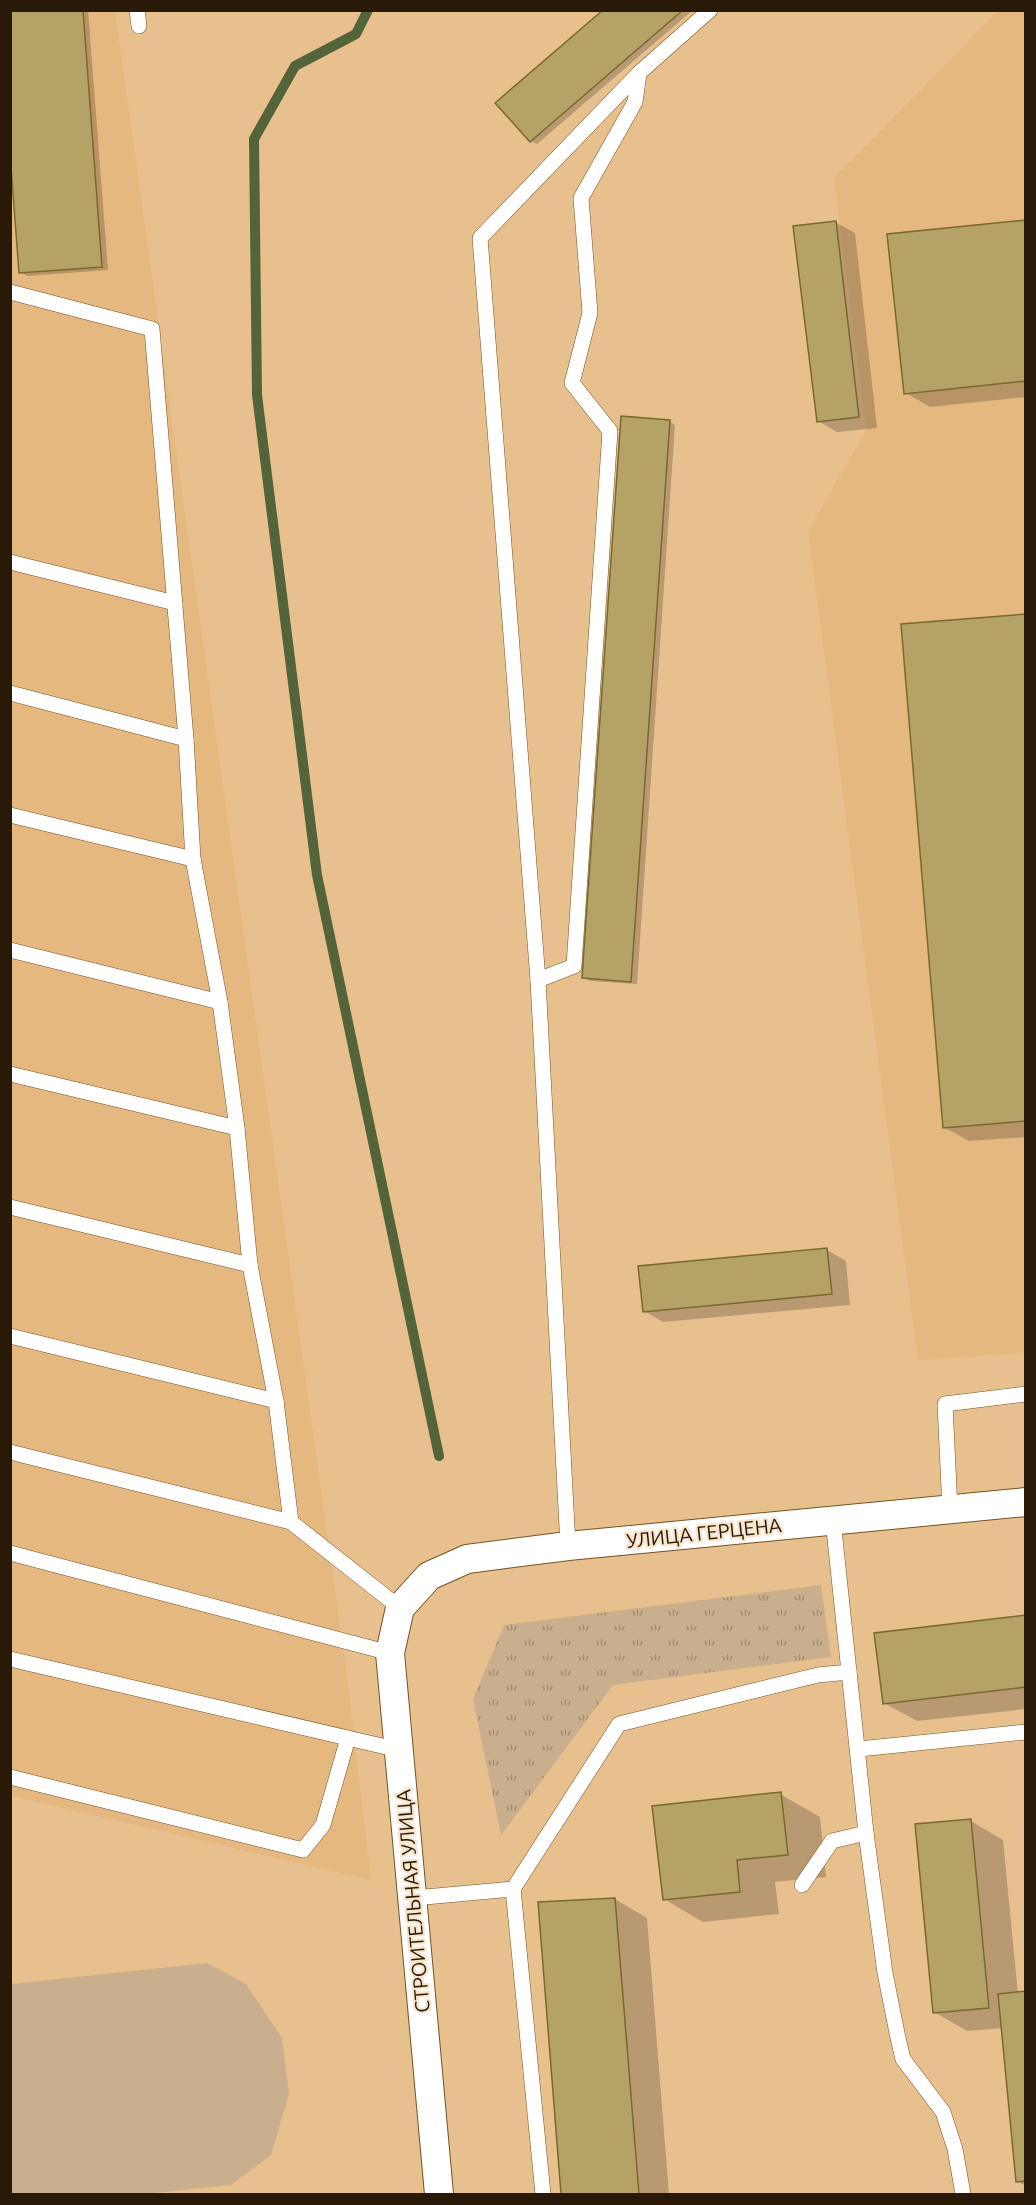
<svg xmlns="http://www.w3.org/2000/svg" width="1036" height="2205" viewBox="0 0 1036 2205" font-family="Ubuntu,sans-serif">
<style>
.built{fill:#e5b87f}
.grass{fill:url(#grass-tufts)}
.pitch{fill:#c9af8e}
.shadow{fill:#0003}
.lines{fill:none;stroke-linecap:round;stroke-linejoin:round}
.stream{stroke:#53643a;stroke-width:10}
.building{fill:#b4a267;stroke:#7a692f;stroke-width:1.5}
.service-casing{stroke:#765321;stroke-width:16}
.minor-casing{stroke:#765321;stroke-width:30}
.service{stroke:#fff;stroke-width:15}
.minor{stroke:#fff;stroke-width:28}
.labels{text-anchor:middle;stroke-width:4.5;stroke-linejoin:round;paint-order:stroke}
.street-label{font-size:20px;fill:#281a06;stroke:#f9e5cc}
</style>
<defs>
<pattern id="grass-tufts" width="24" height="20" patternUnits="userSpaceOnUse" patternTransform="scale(1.5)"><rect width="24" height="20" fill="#c9af8e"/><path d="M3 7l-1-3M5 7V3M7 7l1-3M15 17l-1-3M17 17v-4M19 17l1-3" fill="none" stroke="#a38e72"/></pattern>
</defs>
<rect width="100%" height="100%" fill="#e8c08e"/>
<g class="built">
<polygon points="11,11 115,11 347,1676 371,1880 11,1796"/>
<polygon points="998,11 1025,11 1025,1353 918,1360 808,531 866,430 834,178"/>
</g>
<polygon class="grass" points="821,1585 831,1657 613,1685 501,1835 473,1699 504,1625"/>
<polygon class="pitch" points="207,1963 246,1984 282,2038 289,2094 271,2155 231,2185 146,2194 11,2194 11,1984"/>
<g class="shadow">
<polygon points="10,10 88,10 108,270 27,276 21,272"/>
<polygon points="605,10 693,10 537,144 531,141"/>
<polygon points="1026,221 1026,397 930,407 906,393"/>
<polygon points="835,222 855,233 877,428 837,432 818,421"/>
<polygon points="669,421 675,425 637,984 590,981 584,977"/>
<polygon points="1026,615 1026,1137 969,1141 944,1127"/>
<polygon points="827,1250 846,1261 850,1305 663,1322 644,1311"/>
<polygon points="1026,1616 1026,1709 917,1721 884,1703"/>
<polygon points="780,1794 820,1817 826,1877 775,1882 779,1914 703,1922 664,1899"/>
<polygon points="971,1821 1003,1840 1018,1994 1026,1993 1026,2186 1017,2181 1003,2028 967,2031 934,2012"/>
<polygon points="615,1899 647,1918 669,2194 563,2194 540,1903"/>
</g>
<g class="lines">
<polyline class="stream" points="368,10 356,34 295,66 254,139 257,395 317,875 439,1456"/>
</g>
<g class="building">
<polygon points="10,10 83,10 102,267 19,273 10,153"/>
<polygon points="603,10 683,10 530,142 495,103"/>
<polygon points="1026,220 1026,381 904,394 887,234"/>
<polygon points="836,221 859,417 817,422 793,226"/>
<polygon points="621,416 670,420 631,982 582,978"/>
<polygon points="1026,614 1026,1121 943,1128 901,624"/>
<polygon points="827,1248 832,1294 643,1312 638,1266"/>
<polygon points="1026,1615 1026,1687 883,1704 874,1633"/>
<polygon points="781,1792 788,1855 737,1860 740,1892 663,1900 652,1806"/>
<polygon points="971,1819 989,2008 933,2013 915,1824"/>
<polygon points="615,1898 639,2194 561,2194 538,1902"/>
<polygon points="1026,1991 1026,2181 1016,2182 998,1994"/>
</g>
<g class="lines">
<defs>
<g id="service">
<polyline points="137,10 139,26"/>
<polyline points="10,292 152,329 186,739 193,859 220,1002 237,1128 250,1265 276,1401 291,1522"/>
<polyline points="10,562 175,603"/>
<polyline points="10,693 186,739"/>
<polyline points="10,815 193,859"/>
<polyline points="10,950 220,1002"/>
<polyline points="538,980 574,966 610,431 572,383 590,313 581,198 635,102 639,73"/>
<polyline points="10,1074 237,1128"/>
<polyline points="10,1207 250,1265"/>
<polyline points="10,1336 276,1401"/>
<polyline points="10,1452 291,1522 400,1608"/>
<polyline points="950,1510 945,1404 1026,1394"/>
<polyline points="833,1520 866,1833 885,1973 898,2038 903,2059 943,2112 955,2149 963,2194"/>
<polyline points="568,1546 538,980 480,238 639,73 710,10"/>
<polyline points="10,1553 390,1653"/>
<polyline points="10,1659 399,1750"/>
<polyline points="859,1749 1026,1732"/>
<polyline points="10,1777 303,1850 323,1825 348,1738"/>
<polyline points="802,1885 832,1841 866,1833"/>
<polyline points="513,1889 619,1724 818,1675 849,1672"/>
<polyline points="414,1898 513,1889 543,2194"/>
</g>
<polyline id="minor" points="439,2194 390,1653 400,1608 429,1576 467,1559 568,1546 1026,1502"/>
</defs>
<use href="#service" class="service-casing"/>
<use href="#minor" class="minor-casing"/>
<use href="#service" class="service"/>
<use href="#minor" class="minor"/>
</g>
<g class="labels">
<g class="street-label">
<text transform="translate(704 1533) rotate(-6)" y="7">УЛИЦА ГЕРЦЕНА</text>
<text transform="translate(413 1901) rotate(-95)" y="7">СТРОИТЕЛЬНАЯ УЛИЦА</text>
</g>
</g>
<rect width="1036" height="2205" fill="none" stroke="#281a06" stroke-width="24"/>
</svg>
